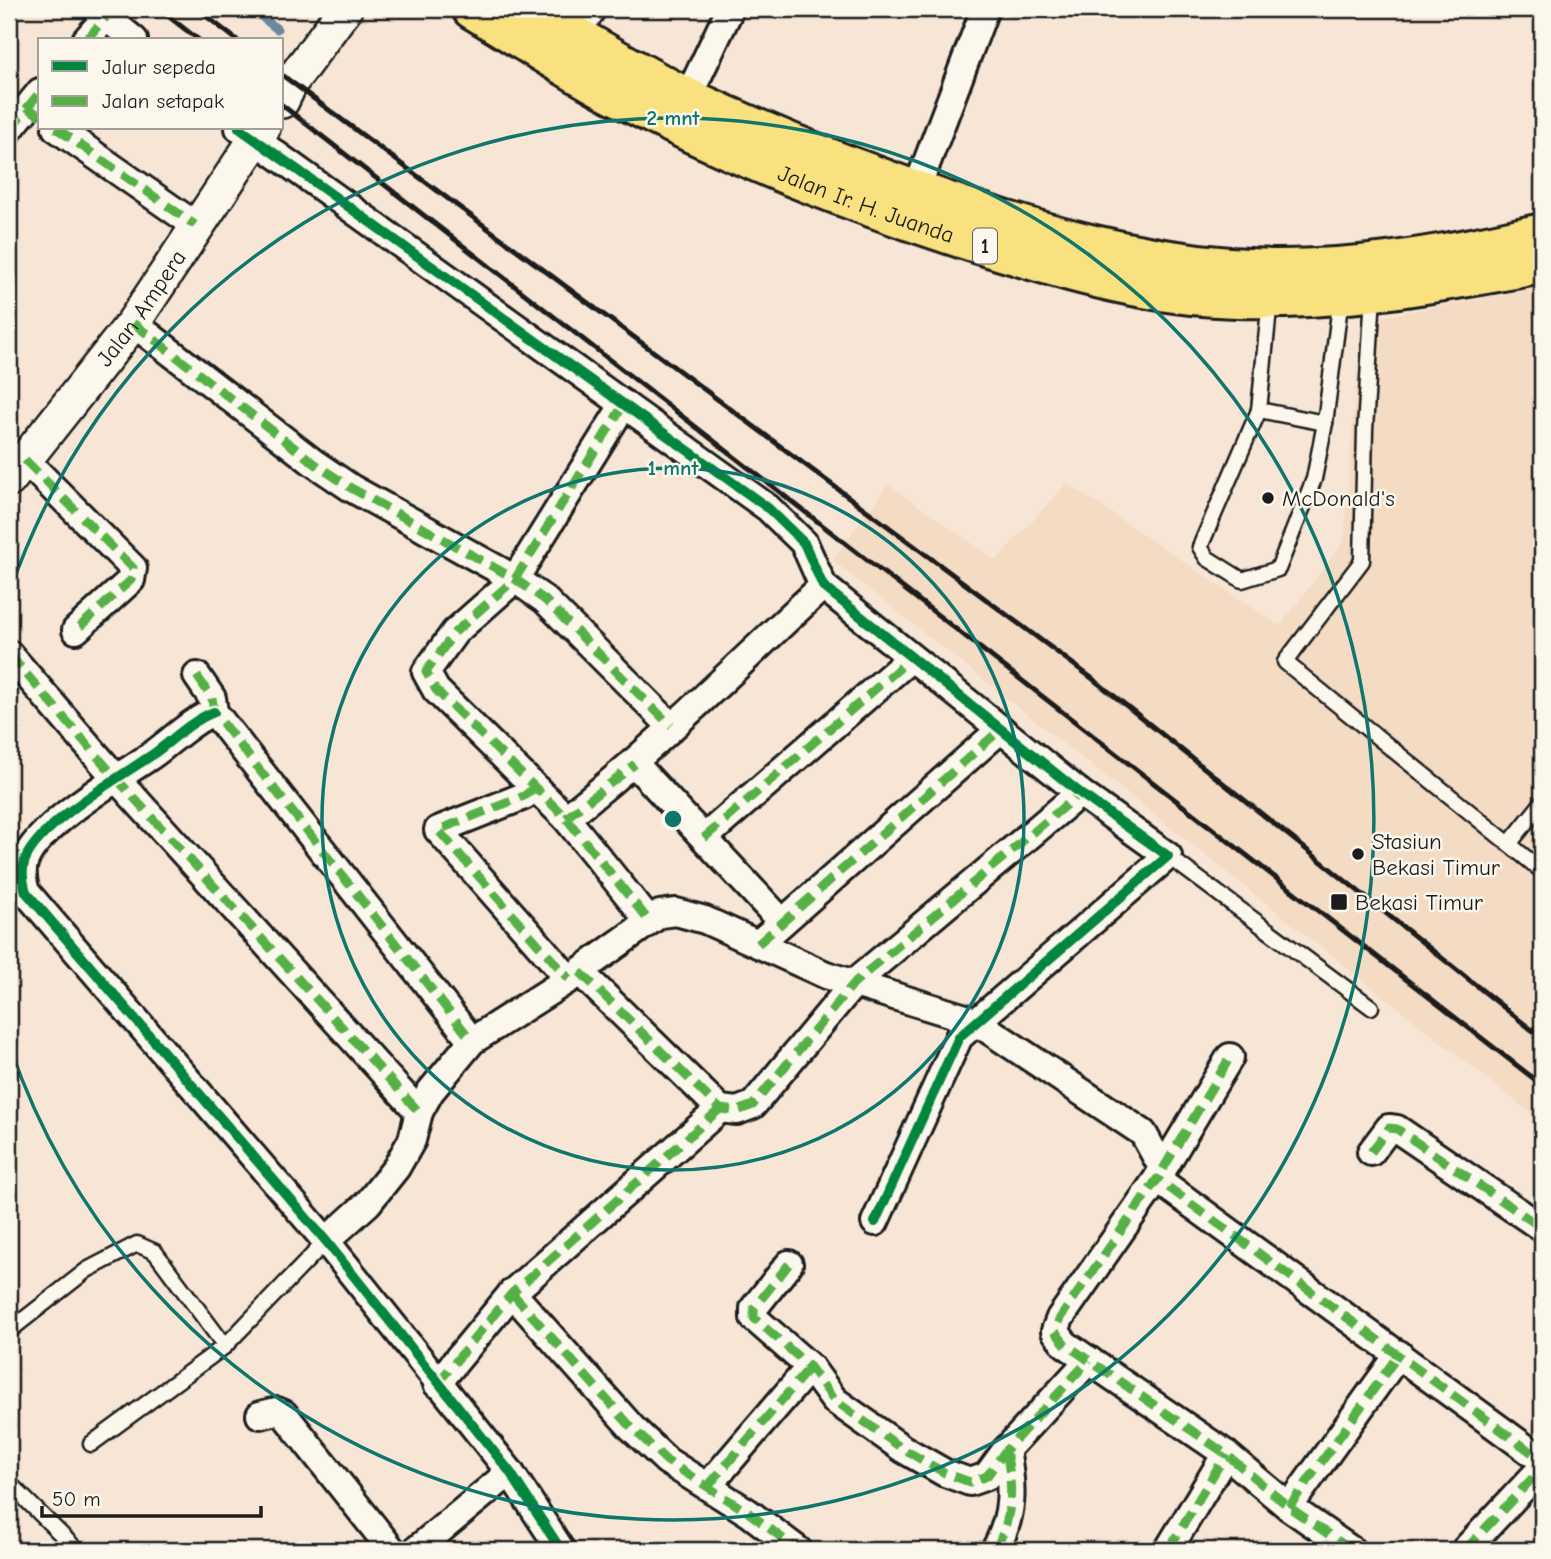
<svg xmlns="http://www.w3.org/2000/svg" width="1551" height="1559" viewBox="0 0 1551 1559" font-family="'Comic Neue',sans-serif">
<style>
.built{fill:#f4dbc4}
.lines{fill:none;stroke-linecap:round;stroke-linejoin:round}
.stream{stroke:#6c87a2;stroke-width:9}
.service-casing{stroke:#1c1c1c;stroke-width:19}
.minor-casing{stroke:#1c1c1c;stroke-width:32}
.tertiary-casing{stroke:#1c1c1c;stroke-width:38}
.trunk-casing{stroke:#1c1c1c;stroke-width:44}
.service{stroke:#fbf7ec;stroke-width:14}
.minor{stroke:#fbf7ec;stroke-width:26}
.tertiary{stroke:#fbf7ec;stroke-width:33}
.trunk{stroke:#fae180;stroke-width:38}
.rail{stroke:#1c1c1c;stroke-width:5}
.quiet{stroke:#55b145;stroke-width:9;stroke-dasharray:18 9;stroke-linecap:butt}
.cycleway-casing{stroke:#fbf7ec;stroke-width:15}
.cycleway{stroke:#00873e;stroke-width:10}
.ring{fill:none;stroke:#0f766e;stroke-width:3.5}
.poi-dot{fill:#1c1c1c;stroke:#fbf7ec;stroke-width:2.5}
.labels{text-anchor:middle;stroke-width:5;stroke-linejoin:round;paint-order:stroke}
.shield{fill:#fbf7ec;stroke:#5f5e5a;stroke-width:2}
.shield-label{font-size:21px;font-weight:bold;fill:#1c1c1c}
.street-label{font-size:23px;fill:#1c1c1c;stroke:#fbf7ec}
.poi-label{font-size:23px;fill:#1c1c1c;stroke:#fbf7ec;text-anchor:start}
.centre{fill:#0f766e;stroke:#fbf7ec;stroke-width:3.5}
.ring-label{font-size:21px;text-anchor:middle;font-weight:bold;fill:#0f766e;stroke:#fbf7ec;stroke-width:5;stroke-linejoin:round;paint-order:stroke}
</style>
<rect width="100%" height="100%" fill="#f7e6d5"/>
<filter id="ink" filterUnits="userSpaceOnUse"><feTurbulence type="fractalNoise" baseFrequency=".0143" numOctaves="2"/><feDisplacementMap in="SourceGraphic" scale="14" xChannelSelector="R" yChannelSelector="G"/><feConvolveMatrix kernelMatrix="1 2 1 2 8 2 1 2 1" color-interpolation-filters="sRGB"/></filter>
<g filter="url(#ink)">
<polygon class="built" points="1542,287 1542,1122 832,560 888,484 996,560 1067,483 1280,626 1344,541 1361,321"/>
<g class="lines">
<polyline class="stream" points="252,9 277,29"/>
<defs>
<g id="service">
<polyline points="581,36 600,9"/>
<polyline points="1373,294 1365,430 1362,561 1285,662 1509,844 1542,803"/>
<polyline points="1270,299 1259,410 1325,423 1341,297"/>
<polyline points="1259,410 1200,547 1207,558 1242,580 1278,569 1314,479 1325,423"/>
<polyline points="1509,844 1542,871"/>
<polyline points="1168,856 1371,1007"/>
<polyline points="9,1331 87,1270 137,1244 155,1252 225,1346"/>
<polyline points="91,1444 225,1346 326,1241"/>
<polyline points="9,1483 77,1550"/>
</g>
<g id="minor">
<polyline points="96,9 134,40"/>
<polyline points="86,40 106,17"/>
<polyline points="688,97 730,9"/>
<polyline points="56,128 195,225"/>
<polyline points="239,128 768,508 804,543 823,586 1080,793 1168,856 959,1037 875,1222"/>
<polyline points="9,130 40,92"/>
<polyline points="916,191 985,9"/>
<polyline points="133,323 314,463 351,488 515,579 545,600 671,726"/>
<polyline points="624,404 515,579 455,632 426,672 436,690 566,818 649,921"/>
<polyline points="25,460 133,568 131,580 76,630"/>
<polyline points="9,654 115,777 419,1112"/>
<polyline points="197,676 212,698 214,712 472,1041"/>
<path d="M214 712C191 721 173 740 152 755 121 776 38 825 25 860 21 870 23 882 26 892L326 1241 510 1472 561 1550"/>
<polyline points="635,764 782,922"/>
<polyline points="534,788 524,796 438,830 569,979"/>
<path d="M566 818C657 747 738 664 823 586"/>
<polyline points="704,838 911,658"/>
<polyline points="758,944 1001,729"/>
<polyline points="580,972 720,1109 737,1111 753,1105 855,982 1080,793"/>
<polyline points="1230,1057 1157,1179 1060,1318 1055,1331 1065,1344 1226,1454 1289,1507 1351,1550"/>
<polyline points="1371,1152 1389,1128 1397,1129 1542,1228"/>
<polyline points="1157,1179 1542,1460"/>
<polyline points="326,1241 368,1203 396,1168 412,1140 419,1112 430,1092 472,1041 569,979 660,914 676,912 705,920 826,975 975,1021 1143,1133 1163,1169"/>
<polyline points="789,1264 754,1308 754,1318 810,1367 834,1400 903,1449 945,1473 970,1482 987,1476 1006,1450 1089,1360"/>
<polyline points="512,1293 632,1428 667,1461 749,1513 798,1550"/>
<polyline points="437,1384 512,1293 720,1109"/>
<polyline points="260,1415 277,1411 284,1414 392,1550"/>
<polyline points="708,1486 810,1367"/>
<polyline points="1289,1507 1399,1354"/>
<polyline points="416,1550 510,1472"/>
<path d="M995 1550C1014 1515 1013 1488 1006 1450"/>
<polyline points="1168,1550 1226,1454"/>
<polyline points="1465,1550 1542,1468"/>
</g>
<g id="tertiary">
<polyline points="282,101 291,82 345,9"/>
<path id="s1" d="M9 480 133 323 263 128"/>
</g>
<g id="trunk">
<path id="s2" d="M472 9C519 37 565 68 614 94 730 156 851 203 976 243 1046 265 1119 288 1192 295 1313 307 1424 285 1542 264"/>
<path d="M529 9C582 39 633 71 688 98 774 138 863 173 952 203 1043 234 1133 259 1229 267 1335 275 1439 257 1542 233"/>
</g>
</defs>
<use href="#service" class="service-casing"/>
<use href="#minor" class="minor-casing"/>
<use href="#tertiary" class="tertiary-casing"/>
<use href="#trunk" class="trunk-casing"/>
<use href="#service" class="service"/>
<use href="#minor" class="minor"/>
<use href="#tertiary" class="tertiary"/>
<use href="#trunk" class="trunk"/>
<g class="rail">
<polyline points="159,9 199,40"/>
<polyline points="197,9 237,40"/>
<polyline points="282,75 1093,679 1542,1038"/>
<polyline points="282,105 1542,1085"/>
</g>
<g class="quiet">
<polyline points="86,40 106,17"/>
<polyline points="27,107 40,116"/>
<polyline points="56,128 195,225"/>
<polyline points="9,130 40,92"/>
<polyline points="133,323 314,463 351,488 515,579 545,600 671,726"/>
<polyline points="624,404 515,579 455,632 426,672 436,690 566,818 649,921"/>
<polyline points="25,460 133,568 131,580 76,630"/>
<polyline points="9,654 115,777 419,1112"/>
<polyline points="197,676 212,698 214,712 472,1041"/>
<polyline points="534,788 524,796 438,830 569,979"/>
<polyline points="566,818 635,764"/>
<polyline points="704,838 911,658"/>
<polyline points="9,847 24,861 26,858"/>
<polyline points="758,944 1001,729"/>
<polyline points="580,972 720,1109 737,1111 753,1105 855,982 1080,793"/>
<polyline points="1371,1152 1389,1128 1397,1129 1542,1228"/>
<polyline points="1163,1169 1230,1057"/>
<polyline points="789,1264 754,1308 754,1318 810,1367 834,1400 903,1449 945,1473 970,1482 987,1476 1006,1450 1089,1360"/>
<polyline points="512,1293 632,1428 667,1461 749,1513 798,1550"/>
<polyline points="437,1384 512,1293 720,1109"/>
<polyline points="708,1486 810,1367"/>
<polyline points="1289,1507 1399,1354"/>
<path d="M995 1550C1014 1515 1013 1488 1006 1450"/>
<polyline points="1168,1550 1226,1454"/>
<polyline points="1351,1550 1289,1507 1226,1454 1065,1344 1055,1331 1060,1318 1157,1179 1542,1460"/>
<polyline points="1465,1550 1542,1468"/>
</g>
<defs>
<g id="cycleway">
<polyline points="239,128 768,508 804,543 823,586 1080,793 1168,856 959,1037 875,1222"/>
<path d="M214 712C191 721 173 740 152 755 121 776 38 825 25 860 21 870 23 882 26 892L326 1241 510 1472 561 1550"/>
</g>
</defs>
<use href="#cycleway" class="cycleway-casing"/>
<use href="#cycleway" class="cycleway"/>
</g>
</g>
<g class="ring">
<circle cx="673" cy="819" r="351"/>
<path d="M10 591A701 701 0 1 1 10 1047"/>
</g>
<g class="poi-dot">
<circle cx="1268" cy="498" r="7"/>
<circle cx="1358" cy="854" r="7"/>
<rect x="1330" y="893" width="18" height="18" rx="3.5"/>
</g>
<g class="labels">
<rect class="shield" x="973" y="228.5" width="24" height="35" rx="5"/>
<g class="shield-label">
<text x="985" y="253">1</text>
</g>
<g class="street-label">
<text dy="8" stroke="none"><textPath href="#s2" startOffset="441">Jalan Ir. H. Juanda</textPath></text>
<text dy="8" stroke="none"><textPath href="#s1" startOffset="217">Jalan Ampera</textPath></text>
</g>
<g class="poi-label">
<text x="1282" y="506">McDonald's</text>
<text x="1372" y="849">Stasiun<tspan x="1372" dy="26">Bekasi Timur</tspan></text>
<text x="1355" y="910">Bekasi Timur</text>
</g>
</g>
<circle cx="673" cy="819" r="10" class="centre"/>
<g class="ring-label">
<text x="673" y="125">2 mnt</text>
<text x="673" y="475">1 mnt</text>
</g>
<rect width="1551" height="1559" fill="none" stroke="#fbf7ec" stroke-width="35"/>
<rect x="18" y="18" width="1516" height="1524" fill="none" stroke="#1c1c1c" stroke-width="2.5" filter="url(#ink)"/>
<rect x="38" y="38" width="245" height="91" fill="#fbf7ec" stroke="#a29f99" stroke-width="2"/>
<rect x="52" y="61" width="35" height="10" fill="#00873e" stroke="#a29f99" stroke-width="2"/>
<text x="102" y="74" font-size="21" fill="#1c1c1c">Jalur sepeda</text>
<rect x="52" y="96" width="35" height="10" fill="#55b145" stroke="#a29f99" stroke-width="2"/>
<text x="102" y="108" font-size="21" fill="#1c1c1c">Jalan setapak</text>
<path d="M42 1506v10h219v-10" fill="none" stroke="#1c1c1c" stroke-width="3.5"/>
<text x="52" y="1506" font-size="21" fill="#1c1c1c" stroke="#fbf7ec" stroke-width="5" paint-order="stroke">50 m</text>
</svg>
